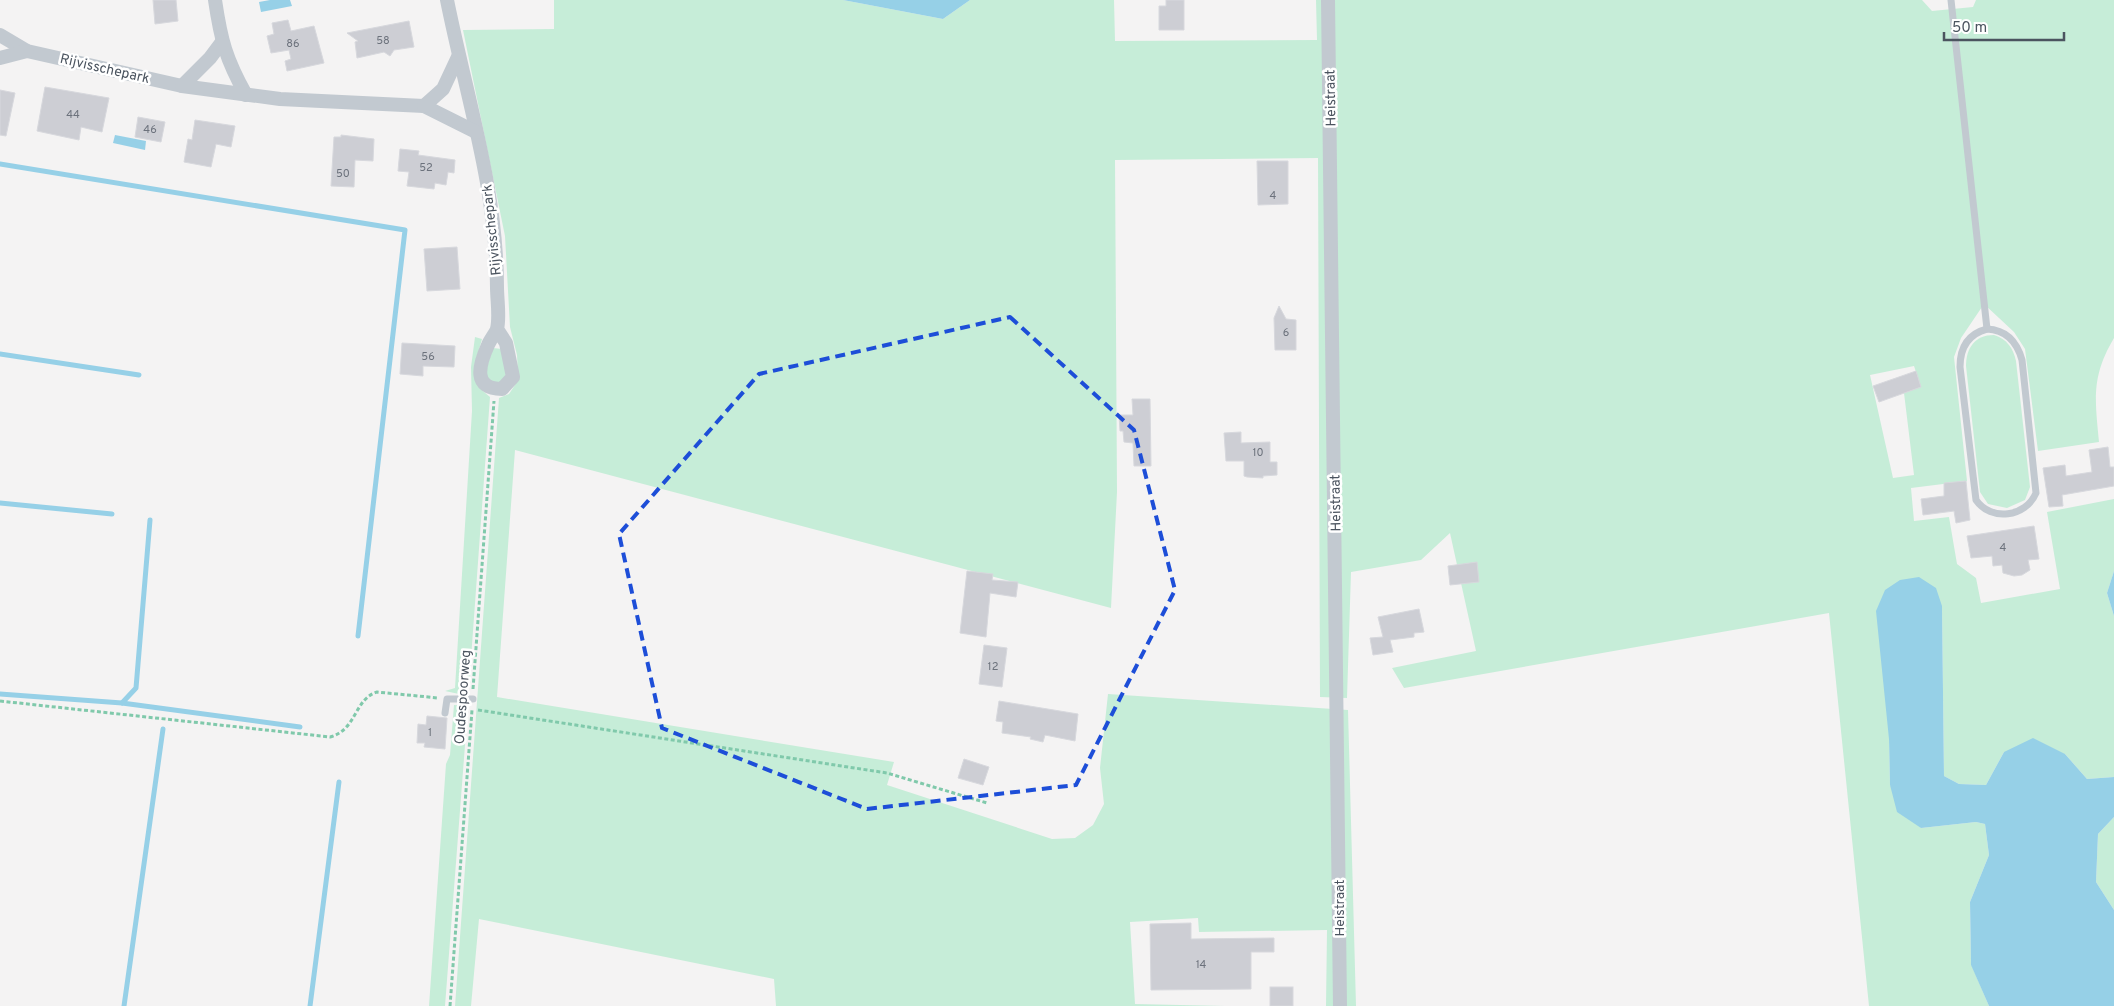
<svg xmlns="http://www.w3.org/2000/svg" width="2114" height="1006" viewBox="0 0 2114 1006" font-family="Overpass,sans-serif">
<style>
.green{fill:#c6edd8;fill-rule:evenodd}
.water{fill:#96d0e7}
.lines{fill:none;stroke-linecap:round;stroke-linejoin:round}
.stream{stroke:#96d0e7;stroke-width:5}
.building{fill:#cdced4;stroke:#d7d8dd}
.path{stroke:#80c9ab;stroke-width:3;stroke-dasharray:4 2.5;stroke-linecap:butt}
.lane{stroke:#c2c9d0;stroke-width:7}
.street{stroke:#c2c9d0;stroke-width:14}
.marked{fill:none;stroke:#1d4ed8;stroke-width:4;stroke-dasharray:10 6;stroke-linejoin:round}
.labels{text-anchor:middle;stroke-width:5;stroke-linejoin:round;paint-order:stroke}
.number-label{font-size:11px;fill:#6c727c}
.street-label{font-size:14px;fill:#4b545f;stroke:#fff}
</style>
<rect width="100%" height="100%" fill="#f4f3f3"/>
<g class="green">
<path d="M554 0H843L943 19 970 0H1114L1115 41 1317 40 1316 0H1922L1932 11 1973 7 1976 0H2114V338C2091 377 2095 399 2099 442L2038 451 2025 349 2014 332 1984 304 1961 338 1954 357 1967 481 1911 488 1914 521 1949 517 1957 564 1976 578 1981 603 2060 589 2047 512 2114 499V571L2107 593 2114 616V777L2087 779 2065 754 2004 752 1986 785 1959 784 1944 776 1942 606 1889 739 1890 785 1921 828 1976 822 1985 824 1989 855 1970 902 1971 964 1989 1006H1869L1829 613 1404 688 1392 668 1476 651 1450 533 1421 560 1351 572 1347 698 1320 697 1318 158 1115 160 1117 492 1111 608 515 450 497 697 894 762 887 785 1052 839 1075 838 1093 825 1104 804 1100 768 1108 694 1348 710 1356 1006H1326L1327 930 1199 932 1198 918 1130 922 1135 1004 1225 1006H776L774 979 479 919 471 1006H455L499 398 509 394 515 385 518 374 517 355 510 327 505 236 463 30 554 29ZM1914 366 1921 387 1904 393 1914 475 1893 478 1870 375Z"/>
<path d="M1994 335C2007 339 2013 348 2016 361L2030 487 2025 500 2007 508 1988 504 1980 492 1966 366C1966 348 1975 335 1994 335Z"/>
<path d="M475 337 482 339C475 366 465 377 490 397L469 686 459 694 445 691 455 688 472 411 471 367Z"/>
<polygon points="493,348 502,349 507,372 502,383 490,383 485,373"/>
<polygon points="454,705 468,706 445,1006 429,1006 446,764 450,755"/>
<polygon points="2114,817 2114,910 2096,882 2098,834"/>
</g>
<g class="water">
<polygon points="270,0 290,0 292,6 261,12 259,2"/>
<polygon points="843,0 970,0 943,19"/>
<polygon points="115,135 146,141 145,150 113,143"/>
<polygon points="2114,571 2114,616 2107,593"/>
<polygon points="1919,577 1936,588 1942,606 1944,776 1959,784 1986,785 2004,752 2033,738 2065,754 2087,779 2114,777 2114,817 2098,834 2096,882 2114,910 2114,1006 1989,1006 1971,965 1970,902 1989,855 1985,824 1976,822 1921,828 1897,812 1890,785 1889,739 1876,611 1885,590 1900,580"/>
</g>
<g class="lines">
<g class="stream">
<polyline points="0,164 405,230 358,636"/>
<polyline points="0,354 139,375"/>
<polyline points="0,503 112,514"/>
<polyline points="0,694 122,703 300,727"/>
<polyline points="122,703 136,688 150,520"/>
<polyline points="124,1006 163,729"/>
<polyline points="310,1006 339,782"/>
</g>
</g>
<g class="building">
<polygon points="153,0 176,0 178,21 155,24"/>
<polygon points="1166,0 1184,0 1184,30 1159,30 1159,6 1166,6"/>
<polygon points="288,20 291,31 314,26 324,63 287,71 285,61 291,59 289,50 271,53 267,36 274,34 272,23"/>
<polygon points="409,21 414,47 394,50 390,56 384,52 357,58 355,42 358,41 347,33"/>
<polygon points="45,87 109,98 102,132 81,127 79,140 37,131"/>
<polygon points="0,90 15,93 6,136 0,135"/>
<polygon points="138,117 165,122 161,142 135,137"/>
<polygon points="195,120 235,126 231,147 216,144 211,167 184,162 188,139 192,140"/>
<polygon points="341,135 374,139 373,161 355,160 354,187 331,186 334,137 341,137"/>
<polygon points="400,149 419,151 418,155 455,160 454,173 448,172 446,185 435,183 434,189 407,186 409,172 398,171"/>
<polygon points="1257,161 1288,161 1288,204 1258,205"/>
<polygon points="457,247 460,289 427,291 424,249"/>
<polygon points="1279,306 1286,319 1296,320 1296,350 1275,350 1274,318"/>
<polygon points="402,343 455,346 454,367 423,366 423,376 400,374"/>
<polygon points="1916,371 1921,387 1879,402 1873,386"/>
<polygon points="1132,399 1150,399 1151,466 1134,466 1133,443 1124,442 1123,431 1120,431 1119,415 1133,415"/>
<polygon points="1241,432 1241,443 1270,442 1270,462 1277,462 1277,475 1263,476 1263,478 1247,477 1244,476 1244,461 1226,461 1224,433"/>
<polygon points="2108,447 2110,467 2114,467 2114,486 2062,495 2063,506 2049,507 2043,468 2065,465 2066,476 2092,472 2089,450"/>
<polygon points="1966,481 1970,520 1956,523 1954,511 1923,515 1921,499 1944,496 1944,483"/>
<polygon points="2034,526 2039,559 2028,560 2030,570 2022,575 2014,576 2003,573 2002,565 1993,566 1992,556 1971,558 1967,536"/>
<polygon points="1477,562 1479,582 1450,585 1448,566"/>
<polygon points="967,571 993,574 992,580 1018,582 1016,597 990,593 986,637 960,633"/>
<polygon points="1419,609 1424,632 1414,633 1414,637 1390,640 1393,652 1373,655 1370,638 1383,637 1378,617"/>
<polygon points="984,645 1007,648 1002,687 979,684"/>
<polygon points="999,701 1078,714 1075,741 1045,735 1043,742 1030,739 1031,737 1002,733 1003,722 996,721"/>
<polygon points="427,716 447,718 445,749 424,747 425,743 417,743 418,724 426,725"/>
<polygon points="964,759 989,767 983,785 958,778"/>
<polygon points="1191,923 1191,939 1274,938 1274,952 1251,952 1251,989 1151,990 1150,924"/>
<rect x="1270" y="987" width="23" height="19"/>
</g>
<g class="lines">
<g class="path">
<polyline points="473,689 494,401"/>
<path d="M0 701 330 737C357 730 354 699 377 692L438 698"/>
<polyline points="478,710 887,773 987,803"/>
<polyline points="450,1006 472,710"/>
</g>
<g class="lane">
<polyline points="1951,0 1987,329"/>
<path d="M1987 329C2007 330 2017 342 2022 360L2036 493C2026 517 1991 522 1976 500L1960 367C1960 348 1968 334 1987 329Z"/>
<polyline points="445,713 447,699 473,699"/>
</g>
<g class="street">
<path d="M215 0C221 41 226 59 246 95"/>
<path d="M447 0C466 95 497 189 497 287 497 300 500 317 497 329 495 334 490 340 488 345 479 365 472 389 502 389L513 377 506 343 497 329"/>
<polyline points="1328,0 1340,1006"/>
<polyline points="0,35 27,51 182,86 280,99 424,106 476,132"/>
<polyline points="0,58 27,51"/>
<polyline points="182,86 210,58 222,42"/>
<polyline points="424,106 443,89 458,57"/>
</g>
</g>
<path class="marked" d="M1010 317 1134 430 1175 590 1076 785 867 809 662 728 619 534 759 374Z"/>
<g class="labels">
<g class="number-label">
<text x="383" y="44">58</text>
<text x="293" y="47">86</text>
<text x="73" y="118">44</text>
<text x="150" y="133">46</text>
<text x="426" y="171">52</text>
<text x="343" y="177">50</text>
<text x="1273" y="199">4</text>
<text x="1286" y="336">6</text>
<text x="428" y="360">56</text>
<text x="1258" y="456">10</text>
<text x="2003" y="551">4</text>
<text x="993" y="670">12</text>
<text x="430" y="736">1</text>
<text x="1201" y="968">14</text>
</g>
<g class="street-label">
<text transform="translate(105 68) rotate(13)" y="5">Rijvisschepark</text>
<text transform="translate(1330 98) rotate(-91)" y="5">Heistraat</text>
<text transform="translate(491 230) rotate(-96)" y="5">Rijvisschepark</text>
<text transform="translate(1335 503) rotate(-91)" y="5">Heistraat</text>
<text transform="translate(462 697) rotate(-86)" y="5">Oudespoorweg</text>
<text transform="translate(1339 908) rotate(-90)" y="5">Heistraat</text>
</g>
</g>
<path d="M1944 32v8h120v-8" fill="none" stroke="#4b545f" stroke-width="2.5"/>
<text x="1952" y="32" font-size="15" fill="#4b545f" stroke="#ffffff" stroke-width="4" paint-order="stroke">50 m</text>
</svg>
